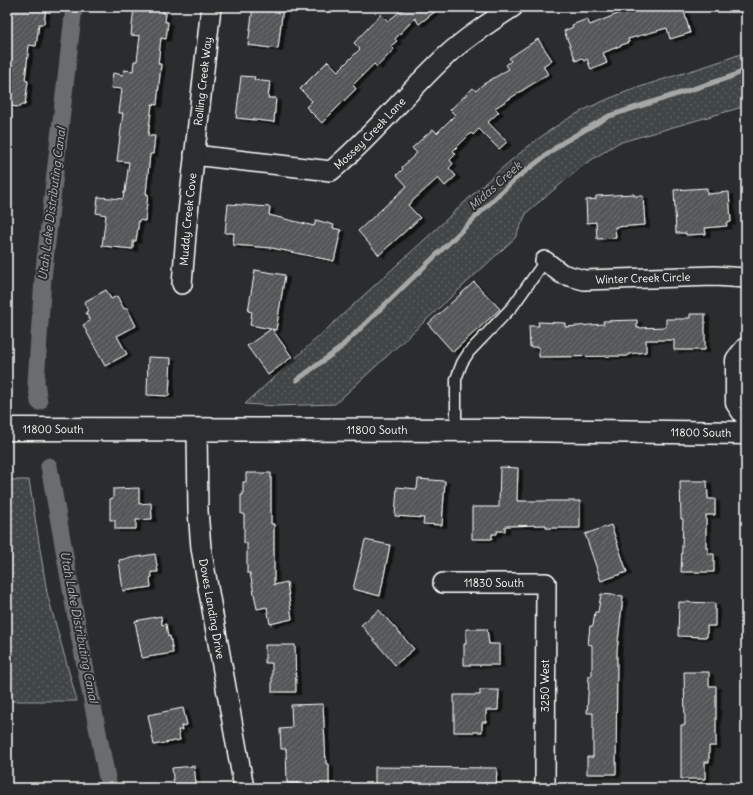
<svg xmlns="http://www.w3.org/2000/svg" width="753" height="795" viewBox="0 0 753 795" font-family="Delius,sans-serif">
<style>
.grass{fill:url(#grass-dots);stroke:#a0a2a2}
.lines{fill:none;stroke-linecap:round;stroke-linejoin:round}
.stream{stroke:#a6a7a7;stroke-width:5}
.canal{stroke:#6a6c6d;stroke-width:17}
.building{fill:url(#building-hatch);stroke:#fff;filter:url(#shadow)}
.service-casing{stroke:#fff;stroke-width:13}
.minor-casing{stroke:#fff;stroke-width:22}
.tertiary-casing{stroke:#fff;stroke-width:25}
.secondary-casing{stroke:#fff;stroke-width:25}
.service{stroke:#2a2d2e;stroke-width:10}
.minor{stroke:#2a2d2e;stroke-width:19}
.tertiary{stroke:#2a2d2e;stroke-width:22}
.secondary{stroke:#2a2d2e;stroke-width:22}
.labels{text-anchor:middle;stroke-width:4;stroke-linejoin:round;paint-order:stroke}
.street-label{font-size:11px;fill:#fff;stroke:#2a2d2e}
.water-label{font-size:12px;font-style:italic;fill:#b4b6b6;stroke:#2a2d2e}
</style>
<defs>
<pattern id="grass-dots" width="8" height="8" patternUnits="userSpaceOnUse"><rect width="8" height="8" fill="#414445"/><path d="M2 2h.1M6 6h.1" fill="none" stroke="#5e6061" stroke-width="1.8" stroke-linecap="round"/></pattern>
<pattern id="building-hatch" width="6" height="6" patternUnits="userSpaceOnUse"><rect width="6" height="6" fill="#555758"/><path d="M-1 1l2-2M0 6l6-6M5 7l2-2" fill="none" stroke="#6e7071"/></pattern>
<filter id="shadow"><feDropShadow dx="4.5" dy="2.5" stdDeviation="0" flood-color="#0009"/></filter>
</defs>
<rect width="100%" height="100%" fill="#2a2d2e"/>
<filter id="ink" filterUnits="userSpaceOnUse"><feTurbulence type="fractalNoise" baseFrequency=".025" numOctaves="2"/><feDisplacementMap in="SourceGraphic" scale="8" xChannelSelector="R" yChannelSelector="G"/><feConvolveMatrix kernelMatrix="1 2 1 2 8 2 1 2 1" color-interpolation-filters="sRGB"/></filter>
<g filter="url(#ink)">
<g class="grass">
<path d="M746 52V106L618 143 585 164 527 212 515 238 335 404 275 406 245 404C308 346 371 289 434 231 480 188 533 134 590 107 640 83 695 72 746 52Z"/>
<polygon points="7,480 29,480 47,593 77,701 7,701"/>
</g>
<g class="lines">
<polyline class="stream" points="297,380 339,349 514,180 562,143 609,116 730,77 746,70"/>
<g class="canal">
<polyline points="39,402 36,382 43,278 74,7"/>
<polyline points="49,466 80,640 109,788"/>
</g>
</g>
<g class="building">
<polygon points="7,7 46,7 44,24 39,24 36,46 29,45 25,80 28,81 25,105 20,105 20,107 7,106"/>
<polygon points="134,7 164,7 163,13 166,13 165,22 168,22 166,39 161,38 158,64 161,64 157,105 152,104 148,136 155,136 153,154 150,154 146,194 148,194 145,221 139,220 136,241 133,241 133,249 102,246 106,215 96,213 98,197 123,199 124,192 125,192 129,162 117,161 123,113 119,113 122,89 111,88 113,73 123,75 124,70 133,71 134,61 137,61 140,36 131,35"/>
<polygon points="253,7 283,7 278,49 248,45"/>
<polygon points="406,7 441,7 419,24 415,18 395,39 397,41 391,46 394,49 377,67 374,64 353,85 356,89 322,123 306,107 312,101 300,89 328,61 338,71 360,49 354,43 381,14 388,21"/>
<polygon points="635,7 683,7 690,33 670,39 667,28 628,39 629,42 603,53 607,63 591,70 587,59 584,61 582,58 576,61 564,31 573,27 572,25 587,19 590,25"/>
<polygon points="538,39 552,60 543,66 548,74 495,108 499,112 488,122 507,142 499,149 479,129 473,135 471,133 453,151 456,154 450,160 453,164 449,168 456,176 445,186 438,178 408,205 420,218 379,255 358,231 407,186 397,175 403,169 402,167 417,153 412,148 433,129 437,133 455,115 450,110 473,88 476,91 482,85 509,69 506,65 511,61 509,58"/>
<polygon points="241,76 255,77 254,80 270,82 268,98 276,98 274,122 236,118"/>
<polygon points="707,188 707,194 729,192 731,222 726,223 727,226 705,228 706,234 686,235 686,233 676,233 674,190"/>
<polygon points="634,194 634,196 643,196 645,225 615,227 616,238 597,239 596,222 587,223 586,200 596,199 596,196"/>
<polygon points="228,204 270,207 269,215 314,226 316,220 334,225 333,228 341,230 334,261 272,248 233,245 234,233 225,233"/>
<polygon points="255,270 285,275 276,330 272,329 292,357 268,375 247,346 271,329 250,325 252,312 248,311"/>
<polygon points="474,282 500,309 453,352 428,324"/>
<polygon points="106,290 111,299 117,296 124,309 127,308 136,326 117,336 127,354 105,366 83,325 90,321 86,312 88,311 84,302"/>
<polygon points="690,314 705,314 705,350 674,350 674,340 646,340 646,352 628,354 628,356 539,357 539,347 530,347 529,326 539,326 538,322 565,323 565,327 604,324 603,321 637,320 637,328 666,327 666,319 685,319 685,318 690,318"/>
<polygon points="148,357 171,358 169,396 147,395"/>
<polygon points="500,467 518,468 517,501 580,501 580,528 546,528 546,525 505,526 505,531 497,531 497,534 492,534 492,539 472,539 472,507 499,507"/>
<polygon points="246,473 271,473 271,524 274,524 274,585 287,582 292,619 270,624 267,607 257,609 250,573 247,573 247,543 244,543 244,514 241,514 241,495 243,495 243,482 246,482"/>
<polygon points="418,479 445,481 442,525 423,524 424,518 395,516 397,487 417,489"/>
<polygon points="680,481 707,481 708,499 715,499 715,515 706,515 706,548 708,548 708,554 714,554 714,572 681,572 683,519 681,519"/>
<polygon points="139,488 139,504 151,503 152,519 136,520 136,529 115,529 115,520 110,520 110,499 113,498 113,489"/>
<polygon points="611,525 627,572 601,581 585,534"/>
<polygon points="365,540 390,545 380,596 353,589"/>
<polygon points="155,554 158,572 151,572 152,577 150,578 151,587 123,591 119,560"/>
<polygon points="601,594 623,596 617,651 616,774 587,774 587,757 593,757 593,713 587,713 589,676 592,676 592,645 588,644 590,626 593,626 595,612 598,612"/>
<polygon points="679,602 715,603 715,626 707,626 707,637 678,636"/>
<polygon points="379,610 414,649 395,665 361,625"/>
<polygon points="161,616 162,625 166,624 168,637 170,636 173,653 142,658 135,621"/>
<polygon points="466,629 487,629 489,644 499,644 499,665 464,665 464,644 466,644"/>
<polygon points="265,645 295,645 296,692 272,692 272,663 265,663"/>
<polygon points="684,672 709,672 709,686 716,686 716,746 709,746 709,762 705,762 705,779 681,779 681,725 685,725"/>
<polygon points="480,690 499,690 498,710 486,710 486,722 482,722 482,732 454,732 454,695 480,695"/>
<polygon points="323,704 326,764 329,764 329,788 298,788 298,783 287,783 286,749 281,749 280,729 292,728 291,705"/>
<polygon points="183,708 187,725 181,726 182,730 178,730 180,740 154,745 148,715"/>
<polygon points="194,766 196,783 194,783 194,788 174,788 172,768"/>
<polygon points="375,767 497,768 496,788 375,788"/>
</g>
<g class="lines">
<defs>
<polyline id="service" points="456,430 456,379 462,363 469,352 513,306 545,261"/>
<g id="minor">
<path id="s1" d="M194 155 331 171C373 136 407 92 447 55 467 37 490 22 513 7"/>
<path id="s2" d="M545 261 562 274 584 280 715 276 746 278"/>
<path id="s3" d="M182 284 187 222 211 7"/>
<path id="s4" d="M197 429 198 511 201 548 244 788"/>
<path id="s5" d="M443 583H546L545 788"/>
</g>
<polyline id="tertiary" points="746,349 737,360 737,403 746,416"/>
<g id="secondary">
<path id="s6" d="M7 429 515 430 746 433"/>
</g>
</defs>
<use href="#service" class="service-casing"/>
<use href="#minor" class="minor-casing"/>
<use href="#tertiary" class="tertiary-casing"/>
<use href="#secondary" class="secondary-casing"/>
<use href="#service" class="service"/>
<use href="#minor" class="minor"/>
<use href="#tertiary" class="tertiary"/>
<use href="#secondary" class="secondary"/>
</g>
</g>
<g class="labels">
<g class="street-label">
<text dy="4" stroke="none"><textPath href="#s3" startOffset="204">Rolling Creek Way</textPath></text>
<text dy="4" stroke="none"><textPath href="#s1" startOffset="192">Mossey Creek Lane</textPath></text>
<text dy="4" stroke="none"><textPath href="#s3" startOffset="65">Muddy Creek Cove</textPath></text>
<text dy="4" stroke="none"><textPath href="#s2" startOffset="103">Winter Creek Circle</textPath></text>
<text dy="4" stroke="none"><textPath href="#s6" startOffset="46">11800 South</textPath></text>
<text dy="4" stroke="none"><textPath href="#s6" startOffset="370">11800 South</textPath></text>
<text dy="4" stroke="none"><textPath href="#s6" startOffset="694">11800 South</textPath></text>
<text dy="4" stroke="none"><textPath href="#s5" startOffset="51">11830 South</textPath></text>
<text dy="4" stroke="none"><textPath href="#s4" startOffset="181">Doves Landing Drive</textPath></text>
<text transform="translate(545 686) rotate(-90)" y="4">3250 West</text>
</g>
<g class="water-label">
<text transform="translate(495 186) rotate(-42)" y="4">Midas Creek</text>
<text transform="translate(52 204) rotate(-83)" y="4">Utah Lake Distributing Canal</text>
<text transform="translate(79 627) rotate(79)" y="4">Utah Lake Distributing Canal</text>
</g>
</g>
<rect width="753" height="795" fill="none" stroke="#2a2d2e" stroke-width="24"/>
<rect x="12" y="12" width="729" height="771" fill="none" stroke="#fff" stroke-width="1.5" filter="url(#ink)"/>
</svg>
